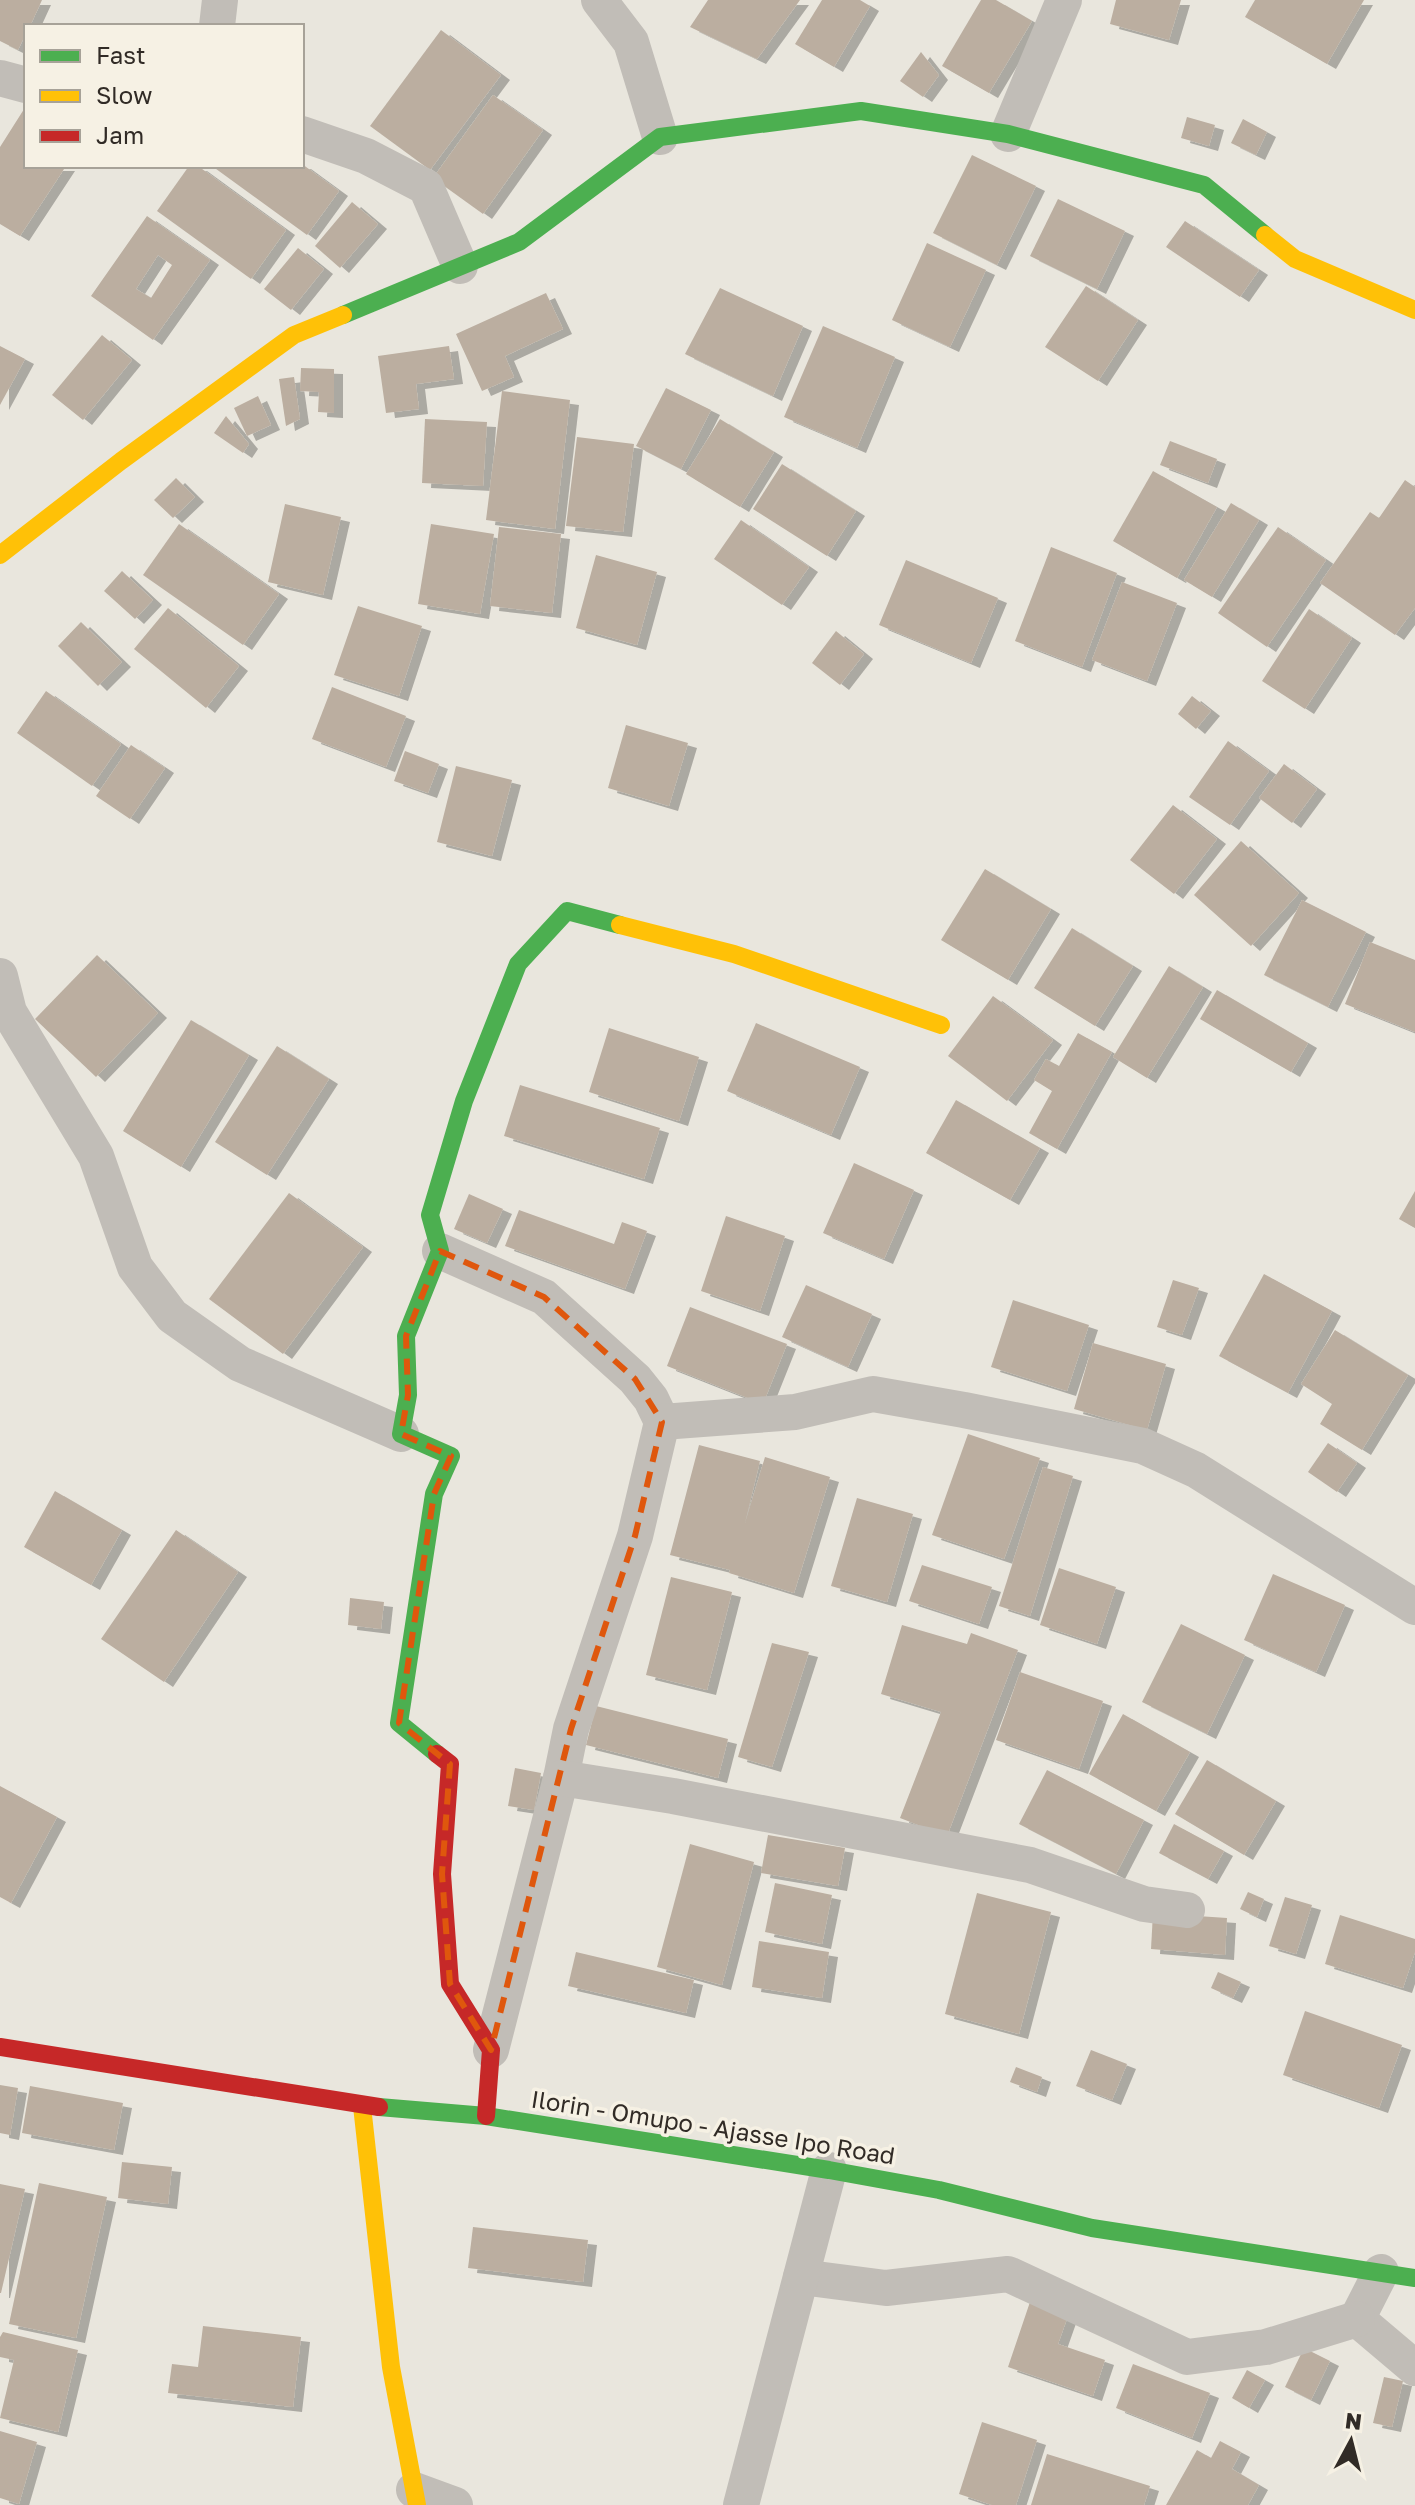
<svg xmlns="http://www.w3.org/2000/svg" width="1415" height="2505" viewBox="0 0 1415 2505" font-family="'Golos Text',sans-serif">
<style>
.building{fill:#bbaea0;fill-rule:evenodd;filter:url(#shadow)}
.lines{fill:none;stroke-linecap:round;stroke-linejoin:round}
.street{stroke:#c1bdb7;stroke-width:36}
.fast{stroke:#4caf50;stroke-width:18}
.slow{stroke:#ffc107;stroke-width:18}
.jam{stroke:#c62828;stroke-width:18}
.marked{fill:none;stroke:#df570d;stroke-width:6;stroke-dasharray:16 10;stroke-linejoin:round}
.labels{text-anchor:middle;stroke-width:7;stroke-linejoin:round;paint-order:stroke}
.street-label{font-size:24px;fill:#312b26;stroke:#f6f1e4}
</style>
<defs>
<filter id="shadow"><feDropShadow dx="9" dy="5" stdDeviation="0" flood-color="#0004"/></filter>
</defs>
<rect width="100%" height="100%" fill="#e9e6dd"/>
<g class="building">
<polygon points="0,0 42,0 30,26 26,26 26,33 18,50 0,41"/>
<polygon points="708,0 800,0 757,59 690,27"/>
<polygon points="822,0 860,0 870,6 834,67 795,44"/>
<polygon points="981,0 996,0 1032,21 989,93 942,66"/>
<polygon points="1116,0 1181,0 1169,40 1110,24"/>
<polygon points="1255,0 1364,0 1327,64 1245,17"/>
<polygon points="441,30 501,75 430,170 370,126"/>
<polygon points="921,52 939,75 923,97 900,81"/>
<polygon points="493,95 543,130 483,214 433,178"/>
<polygon points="26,106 26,166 66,166 20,236 0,224 0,147"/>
<polygon points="1187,117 1215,125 1209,146 1181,138"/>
<polygon points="1243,119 1267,132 1256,155 1231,143"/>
<polygon points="972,155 1036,186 997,265 933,233"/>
<polygon points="302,164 339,191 307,235 212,166"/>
<polygon points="189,166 198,166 286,230 251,279 157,211"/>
<polygon points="1058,199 1125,231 1097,289 1030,256"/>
<polygon points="352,202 378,224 340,268 315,246"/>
<path d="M147 216 210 260 153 340 91 296ZM158 255 172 265 151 298 136 289Z"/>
<polygon points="1185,221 1259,270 1240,297 1166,247"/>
<polygon points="927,243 986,270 950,347 892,320"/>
<polygon points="298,248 324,269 291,310 264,289"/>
<polygon points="1086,286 1138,320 1098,381 1045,347"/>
<polygon points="720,288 803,326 773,396 685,354"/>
<polygon points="546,293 563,329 505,356 514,377 482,391 456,334"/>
<polygon points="823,326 895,357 857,448 784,417"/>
<polygon points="102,335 132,360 83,420 52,395"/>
<polygon points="0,346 25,359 0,405"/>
<polygon points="449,346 454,379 416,384 419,409 386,413 378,356"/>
<polygon points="301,368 334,369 334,413 318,412 319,392 300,391"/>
<polygon points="294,377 300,419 286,426 279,379"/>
<polygon points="666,388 711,410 681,469 636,446"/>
<polygon points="502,391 570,400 555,529 486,520"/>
<polygon points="258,396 271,425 247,436 234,408"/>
<polygon points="226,416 249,444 243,453 214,433"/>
<polygon points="425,419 487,422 483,486 422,483"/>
<polygon points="720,419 774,452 740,507 686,474"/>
<polygon points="577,437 634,444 623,532 566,526"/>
<polygon points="1170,441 1217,459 1208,483 1160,465"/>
<polygon points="782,464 856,511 827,556 753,509"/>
<polygon points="1153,471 1217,507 1177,578 1113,541"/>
<polygon points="176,478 195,497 173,518 154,500"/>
<polygon points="1405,480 1415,487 1415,608 1395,635 1320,583 1370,512 1379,518"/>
<polygon points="1231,503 1259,520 1212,597 1184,580"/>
<polygon points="285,504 341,517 323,595 268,582"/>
<polygon points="741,520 809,567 782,605 714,559"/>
<polygon points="179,524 279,594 243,645 143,575"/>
<polygon points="431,524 494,534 480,614 418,604"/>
<polygon points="499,527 561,534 552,613 490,606"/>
<polygon points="1278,527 1326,560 1267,647 1218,613"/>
<polygon points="1051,547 1117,573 1082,667 1015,641"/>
<polygon points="596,555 657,572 637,645 576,628"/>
<polygon points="906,560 998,598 971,663 879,625"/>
<polygon points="122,571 153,600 135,619 104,591"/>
<polygon points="1122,582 1177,603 1147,681 1092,660"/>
<polygon points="358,606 422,626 399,696 334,675"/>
<polygon points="168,608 239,666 206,708 134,649"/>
<polygon points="1309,609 1352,638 1305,709 1262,681"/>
<polygon points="81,622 122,662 98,686 58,646"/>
<polygon points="836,631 864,654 840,685 812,663"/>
<polygon points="332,687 406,716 386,767 312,739"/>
<polygon points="46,691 121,744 92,786 17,733"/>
<polygon points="1192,696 1211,711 1196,729 1178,714"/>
<polygon points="626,725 688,743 669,806 608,788"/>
<polygon points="1228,741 1269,771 1230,825 1189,797"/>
<polygon points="131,745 165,768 130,819 96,796"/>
<polygon points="405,751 439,764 428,793 394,781"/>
<polygon points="1284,764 1317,789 1292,823 1259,798"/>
<polygon points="456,766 512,780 492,856 437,842"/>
<polygon points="1173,805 1217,839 1174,894 1130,860"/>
<polygon points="1241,841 1299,893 1251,946 1194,895"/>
<polygon points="985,869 1051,909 1008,980 941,940"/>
<polygon points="1302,900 1366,932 1328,1007 1264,975"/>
<polygon points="1072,928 1133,966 1095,1026 1034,988"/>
<polygon points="1370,942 1415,960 1415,1032 1345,1004"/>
<polygon points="97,955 158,1013 96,1077 35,1019"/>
<polygon points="1169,966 1203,987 1147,1078 1113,1057"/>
<polygon points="1217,990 1308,1043 1291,1072 1200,1019"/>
<polygon points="993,996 1053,1040 1007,1101 948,1056"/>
<polygon points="191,1020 249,1055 181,1167 123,1131"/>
<polygon points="756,1023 860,1067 831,1135 727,1091"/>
<polygon points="609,1028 699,1057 679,1121 589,1092"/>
<polygon points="1078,1033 1112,1052 1057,1149 1029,1133 1052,1091 1034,1080 1046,1059 1059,1066"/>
<polygon points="277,1046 329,1079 267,1175 215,1142"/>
<polygon points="520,1085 660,1128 644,1179 504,1136"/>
<polygon points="956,1100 1040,1148 1010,1200 926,1153"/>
<polygon points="854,1163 914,1190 884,1259 823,1233"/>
<polygon points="1415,1191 1415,1228 1399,1219"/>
<polygon points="289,1193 363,1247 283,1354 209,1299"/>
<polygon points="469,1194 503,1209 487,1243 454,1229"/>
<polygon points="519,1210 614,1244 622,1222 647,1231 625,1289 505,1246"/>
<polygon points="726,1216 785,1236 760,1311 701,1291"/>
<polygon points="1264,1274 1332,1311 1288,1393 1219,1356"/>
<polygon points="1173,1280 1199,1288 1182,1335 1157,1327"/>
<polygon points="806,1285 872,1314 848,1367 782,1337"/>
<polygon points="1013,1300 1089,1325 1067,1391 991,1367"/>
<polygon points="690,1307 787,1344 763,1404 667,1366"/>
<polygon points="1335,1330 1408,1375 1362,1450 1320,1424 1332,1404 1301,1384"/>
<polygon points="1093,1343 1166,1364 1147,1430 1074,1409"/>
<polygon points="968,1434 1040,1458 1004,1559 932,1535"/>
<polygon points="1328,1443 1357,1463 1337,1492 1308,1472"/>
<polygon points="699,1445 760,1461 745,1523 765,1457 830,1477 794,1593 729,1573 730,1570 670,1555"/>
<polygon points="1043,1467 1073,1476 1030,1616 999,1606"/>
<polygon points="55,1491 122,1530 91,1585 24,1547"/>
<polygon points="857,1498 913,1514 887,1602 831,1586"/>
<polygon points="176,1530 238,1572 164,1682 101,1639"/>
<polygon points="922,1565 992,1587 979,1624 909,1601"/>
<polygon points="1059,1568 1116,1587 1097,1644 1040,1625"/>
<polygon points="1273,1574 1345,1605 1316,1672 1244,1640"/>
<polygon points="671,1577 732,1592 707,1690 646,1675"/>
<polygon points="350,1598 384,1602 381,1629 348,1625"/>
<polygon points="1181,1624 1245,1655 1207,1734 1142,1702"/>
<polygon points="902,1625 967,1644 971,1633 1018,1650 947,1836 900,1818 941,1712 881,1694"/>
<polygon points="772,1643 809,1652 772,1767 738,1757"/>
<polygon points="1020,1672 1103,1701 1079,1769 996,1740"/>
<polygon points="596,1706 728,1739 718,1778 586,1745"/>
<polygon points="1123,1714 1190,1752 1156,1811 1089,1774"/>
<polygon points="1207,1760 1276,1801 1244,1855 1175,1814"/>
<polygon points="515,1768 541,1773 534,1810 508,1806"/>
<polygon points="1047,1770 1144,1820 1116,1874 1019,1824"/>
<polygon points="0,1786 57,1817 11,1903 0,1897"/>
<polygon points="1174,1824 1224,1851 1208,1879 1159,1853"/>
<polygon points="768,1835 845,1848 838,1886 761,1873"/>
<polygon points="690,1844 754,1862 722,1985 657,1967"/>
<polygon points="775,1883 832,1895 822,1944 765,1932"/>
<polygon points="1248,1892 1264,1899 1257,1917 1240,1909"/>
<polygon points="977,1893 1051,1912 1019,2034 945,2014"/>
<polygon points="1285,1897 1312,1905 1296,1954 1269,1946"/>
<polygon points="1153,1913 1227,1918 1225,1955 1151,1949"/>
<polygon points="1340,1915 1415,1939 1415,1952 1403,1988 1325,1964"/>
<polygon points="759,1941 829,1952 822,1998 752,1987"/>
<polygon points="576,1952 694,1980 686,2013 568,1986"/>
<polygon points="1218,1972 1241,1982 1233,1998 1211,1988"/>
<polygon points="1305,2011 1402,2045 1379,2108 1283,2075"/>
<polygon points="1091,2050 1127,2064 1112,2100 1076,2086"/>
<polygon points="1016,2067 1042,2077 1037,2092 1010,2082"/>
<polygon points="0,2085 18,2088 10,2135 0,2133"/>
<polygon points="30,2086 123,2103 114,2150 22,2133"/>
<polygon points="122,2162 172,2167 168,2204 118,2198"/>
<polygon points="39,2183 107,2197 76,2338 9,2324"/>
<polygon points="0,2184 25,2189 1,2293 0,2293"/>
<polygon points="473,2227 588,2240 583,2282 468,2268"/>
<polygon points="1031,2299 1069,2313 1058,2344 1105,2360 1093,2396 1008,2367"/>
<polygon points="203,2326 301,2337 293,2407 168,2393 172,2364 198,2367"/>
<polygon points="3,2332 78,2350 58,2432 0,2418 14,2360 0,2357 0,2337"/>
<polygon points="1304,2348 1330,2361 1311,2400 1285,2387"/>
<polygon points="1133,2364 1210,2393 1192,2438 1116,2408"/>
<polygon points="1247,2370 1265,2380 1249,2408 1232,2398"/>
<polygon points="1384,2377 1403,2381 1392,2427 1373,2423"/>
<polygon points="982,2422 1037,2440 1016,2505 992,2505 959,2494"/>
<polygon points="0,2431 37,2442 19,2504 0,2498"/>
<polygon points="1220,2441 1241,2452 1232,2469 1259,2485 1248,2505 1166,2505 1197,2450 1211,2458"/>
<polygon points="1047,2454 1150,2486 1144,2505 1031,2505"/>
</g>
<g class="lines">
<g class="street">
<polyline points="599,0 631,42 660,137"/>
<polyline points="217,26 220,0"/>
<polyline points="0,78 26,85"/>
<polyline points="302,134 366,156 426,187 460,266"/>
<polyline points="1008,134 1064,0"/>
<polyline points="0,976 9,1012 96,1156 135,1267 172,1316 240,1364 401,1434"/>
<polyline points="440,1251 544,1297 635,1379 651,1399 662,1422 635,1536 571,1729 561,1778 491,2050"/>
<polyline points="662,1422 795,1412 873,1394 964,1410 1143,1446 1196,1470 1415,1607"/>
<polyline points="561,1778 673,1796 1030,1865 1144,1904 1187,1910"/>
<polyline points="1381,2272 1357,2319 1415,2368"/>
<polyline points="801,2277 886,2288 1008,2274 1187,2357 1266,2347 1357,2319"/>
<polyline points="414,2490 455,2505"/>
<polyline points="741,2505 829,2170"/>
</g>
<g class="fast">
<polyline points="343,315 519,242 660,137 861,111 1008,134 1204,185 1265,235"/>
<polyline points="437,1754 399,1723 434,1494 451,1456 401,1434 408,1395 406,1336 440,1251 430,1215 464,1101 518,964 567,911 620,925"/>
<polyline points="379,2107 486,2116 829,2170 939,2190 1092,2228 1415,2278"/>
</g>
<g class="slow">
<polyline points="1265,235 1295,259 1415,310"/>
<polyline points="0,555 121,461 294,335 343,315"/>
<polyline points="620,925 734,954 941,1025"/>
<polyline points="362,2106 391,2367 417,2505"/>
</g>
<g class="jam">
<polyline points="437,1754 450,1764 442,1874 450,1984 491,2050 486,2116"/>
<polyline points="0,2047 379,2107"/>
</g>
</g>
<path class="marked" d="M440 1251 544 1297 635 1379 662 1422 635 1536 571 1729 491 2050 450 1984 442 1874 450 1764 399 1723 434 1494 451 1456 401 1434 408 1395 406 1336Z"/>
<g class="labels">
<g class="street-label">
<text transform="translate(713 2128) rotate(9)" y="8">Ilorin - Omupo - Ajasse Ipo Road</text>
</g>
</g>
<rect x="24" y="24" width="280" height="144" fill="#f6f1e4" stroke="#a7a298" stroke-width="2"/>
<rect x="40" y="50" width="40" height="12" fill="#4caf50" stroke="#a7a298" stroke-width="2"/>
<text x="96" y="64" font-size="24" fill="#312b26">Fast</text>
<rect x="40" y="90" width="40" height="12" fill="#ffc107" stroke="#a7a298" stroke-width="2"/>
<text x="96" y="104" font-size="24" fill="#312b26">Slow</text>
<rect x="40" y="130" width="40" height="12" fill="#c62828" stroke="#a7a298" stroke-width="2"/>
<text x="96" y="144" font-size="24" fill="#312b26">Jam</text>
<g transform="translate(1351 2441) rotate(7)" stroke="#f6f1e4" stroke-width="6" paint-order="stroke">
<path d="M0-6L14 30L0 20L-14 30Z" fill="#312b26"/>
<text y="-12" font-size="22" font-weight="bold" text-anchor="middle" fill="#312b26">N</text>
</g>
</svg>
